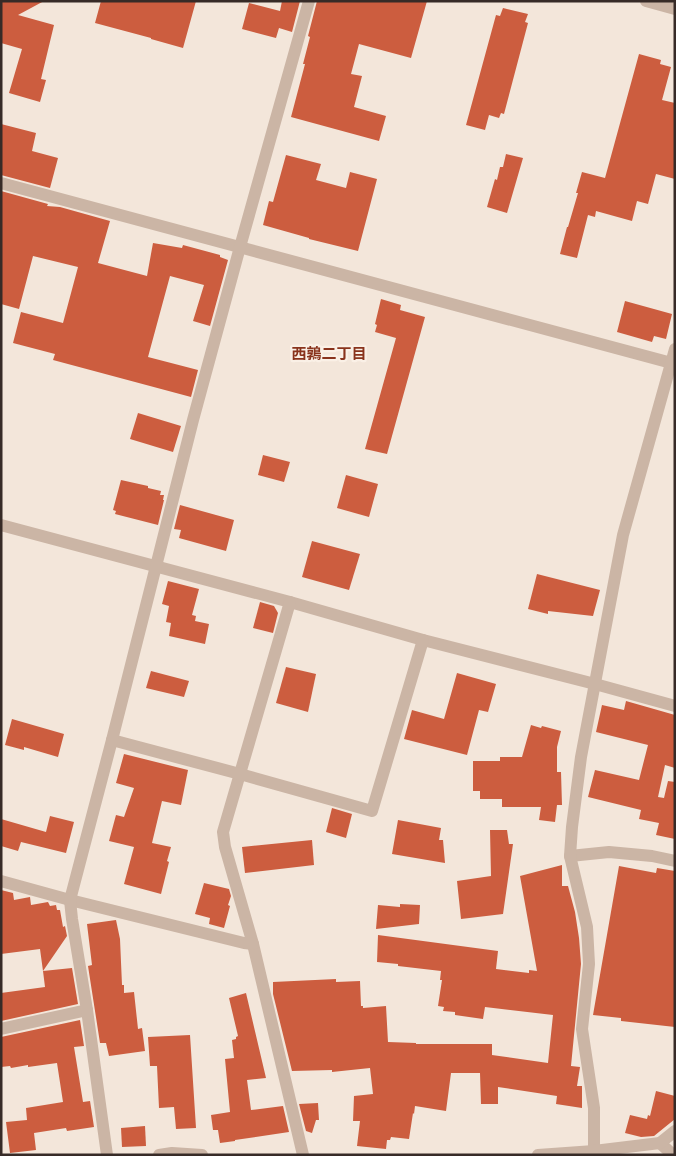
<svg xmlns="http://www.w3.org/2000/svg" width="676" height="1156" viewBox="0 0 676 1156" font-family="Arial,'Noto Sans JP',sans-serif">
<style>
.building{fill:#cc5d3f}
.lines{fill:none;stroke-linecap:round;stroke-linejoin:round}
.minor{stroke:#cbb5a5;stroke-width:12}
.labels{text-anchor:middle;stroke-width:4.5;stroke-linejoin:round;paint-order:stroke}
.neighbourhood-label{font-size:15px;font-weight:bold;fill:#89331c;stroke:#faf0e6}
</style>
<rect width="100%" height="100%" fill="#f3e6da"/>
<g class="building">
<polygon points="1,1 44,1 18,15 54,25 41,79 46,80 40,102 9,93 22,49 1,43"/>
<polygon points="101,1 196,1 183,48 151,39 151,38 95,23"/>
<polygon points="282,1 300,1 292,32 279,28 276,38 242,29 249,3 280,11"/>
<polygon points="317,1 427,1 411,58 359,44 351,74 362,76 354,107 386,116 379,141 291,117 305,64 303,64 310,37 308,36"/>
<polygon points="503,8 528,14 525,22 528,23 504,114 501,113 499,118 489,115 485,130 466,125 496,15 500,16"/>
<polygon points="639,54 661,60 660,64 671,67 662,100 675,103 675,179 656,174 648,204 637,201 632,221 596,211 595,217 588,215 577,258 560,254 567,227 568,227 578,193 576,193 582,172 605,178"/>
<polygon points="1,124 36,133 32,151 58,158 50,188 1,175"/>
<polygon points="506,154 523,158 507,213 487,207 495,179 497,180 500,167 503,167"/>
<polygon points="286,155 321,164 316,180 346,188 350,172 377,179 358,251 309,239 309,238 263,225 269,201 273,202"/>
<polygon points="1,191 48,204 47,206 60,207 110,221 98,263 147,276 153,243 182,248 183,245 220,255 220,257 228,260 210,326 193,321 204,285 170,276 148,357 198,370 191,397 53,360 55,354 13,343 21,312 63,323 78,267 33,256 19,309 1,304"/>
<polygon points="381,299 401,305 400,310 425,317 387,454 365,449 396,338 375,332 377,325 375,324"/>
<polygon points="625,301 672,314 666,339 654,336 652,342 617,332"/>
<polygon points="138,413 181,426 173,452 130,439"/>
<polygon points="263,455 290,462 284,482 258,475"/>
<polygon points="346,475 378,484 369,517 337,508"/>
<polygon points="121,480 148,486 148,488 161,491 160,495 164,495 163,500 164,500 158,525 115,514 116,511 113,510"/>
<polygon points="180,505 234,520 226,551 179,538 181,530 174,529"/>
<polygon points="312,541 360,554 349,590 302,577"/>
<polygon points="537,574 600,590 593,616 548,611 548,614 528,609"/>
<polygon points="168,581 199,589 192,615 196,616 195,621 209,624 205,644 169,636 171,623 166,622 169,606 162,604"/>
<polygon points="260,602 274,606 278,613 273,633 253,628"/>
<polygon points="286,667 316,674 308,712 276,703"/>
<polygon points="151,671 189,681 184,697 146,688"/>
<polygon points="457,673 496,684 488,712 479,710 467,755 404,739 412,710 444,719"/>
<polygon points="626,701 675,715 675,768 665,765 658,797 664,798 668,781 675,782 675,839 656,835 659,823 639,819 641,810 588,797 595,770 639,780 648,745 596,732 602,705 624,710"/>
<polygon points="12,719 64,734 58,757 24,747 24,750 5,745"/>
<polygon points="531,725 541,728 542,726 561,731 557,747 557,772 561,772 562,805 557,805 555,822 539,820 541,807 502,807 502,799 480,799 480,791 473,791 473,761 500,761 500,757 522,757"/>
<polygon points="124,754 188,770 181,805 162,801 152,843 171,847 167,861 169,862 161,894 124,884 134,847 109,841 116,815 124,817 134,788 116,783"/>
<polygon points="332,808 352,814 346,838 326,832"/>
<polygon points="50,816 74,822 66,853 21,842 18,851 1,846 1,819 46,832"/>
<polygon points="398,820 441,828 439,840 443,840 445,863 392,854"/>
<polygon points="490,830 507,830 509,844 513,844 503,914 461,919 457,881 491,876"/>
<polygon points="312,840 314,865 245,873 242,847"/>
<polygon points="562,865 562,886 568,886 575,912 579,938 581,964 571,1066 580,1067 577,1086 582,1086 582,1108 556,1104 557,1096 498,1087 498,1104 481,1104 480,1073 451,1073 446,1111 415,1106 414,1114 413,1113 409,1139 391,1137 390,1140 387,1140 386,1149 357,1146 360,1121 353,1121 354,1096 373,1094 370,1068 332,1072 332,1070 292,1071 273,994 273,982 336,979 336,982 360,981 361,1006 363,1006 363,1008 386,1006 388,1042 416,1043 416,1044 492,1044 492,1055 548,1063 553,1015 485,1007 483,1019 455,1015 455,1012 443,1011 444,1007 438,1006 442,980 440,980 441,971 398,966 398,964 377,962 378,935 498,951 496,969 529,973 529,970 537,971 520,876"/>
<polygon points="619,866 656,873 657,868 675,871 675,1027 621,1021 621,1018 593,1015"/>
<polygon points="204,883 229,889 231,896 228,905 230,906 224,928 209,924 210,918 195,914"/>
<polygon points="1,890 13,893 14,900 30,897 31,905 48,902 50,906 56,905 57,910 60,910 63,927 65,926 67,936 43,971 40,949 1,954"/>
<polygon points="400,904 420,905 419,924 376,929 378,905 400,907"/>
<polygon points="116,920 120,939 122,985 124,985 124,993 134,992 138,1029 142,1028 145,1051 109,1056 106,1043 100,1043 88,966 92,965 87,924"/>
<polygon points="72,968 78,1004 1,1021 1,993 45,987 43,971"/>
<polygon points="246,993 266,1078 247,1080 251,1110 283,1106 289,1132 235,1140 235,1141 220,1143 218,1130 213,1130 211,1115 230,1112 225,1059 234,1058 232,1040 236,1039 236,1037 238,1036 229,998"/>
<polygon points="80,1020 84,1046 74,1047 83,1102 90,1101 94,1127 67,1131 66,1128 34,1133 36,1150 10,1153 6,1122 27,1120 26,1108 63,1102 57,1063 28,1067 28,1065 11,1068 10,1066 1,1067 1,1037"/>
<polygon points="190,1035 196,1128 176,1129 174,1107 159,1108 157,1066 150,1066 148,1037"/>
<polygon points="656,1091 675,1096 675,1119 654,1136 641,1137 625,1133 630,1115 647,1119 648,1115 650,1116"/>
<polygon points="318,1103 319,1120 316,1120 312,1133 306,1131 299,1104"/>
<polygon points="145,1126 146,1146 122,1147 121,1128"/>
</g>
<g class="lines">
<g class="minor">
<polyline points="646,1 675,9"/>
<polyline points="1,183 675,364"/>
<polyline points="1,525 290,602 423,640 595,684 675,706"/>
<polyline points="290,602 223,832 225,847 253,944 303,1155"/>
<polyline points="112,740 240,774 372,811 423,640"/>
<polyline points="570,856 609,852 652,856 675,861"/>
<polyline points="1,881 70,900 244,943 253,944"/>
<polyline points="1,1029 87,1010"/>
<polyline points="660,1143 673,1155"/>
<polyline points="594,1151 594,1108 582,1029 589,964 587,927 570,856 572,827 581,757 623,535 675,349"/>
<polyline points="107,1155 87,1010 72,919 70,900 112,740 193,420 240,247 309,1"/>
<polyline points="159,1155 172,1153 202,1155"/>
<polyline points="538,1155 594,1151 660,1143 675,1131"/>
</g>
</g>
<g class="labels">
<g class="neighbourhood-label">
<text x="329" y="359">西鶉二丁目</text>
</g>
</g>
<rect width="676" height="1156" fill="none" stroke="#372b27" stroke-width="5"/>
</svg>
